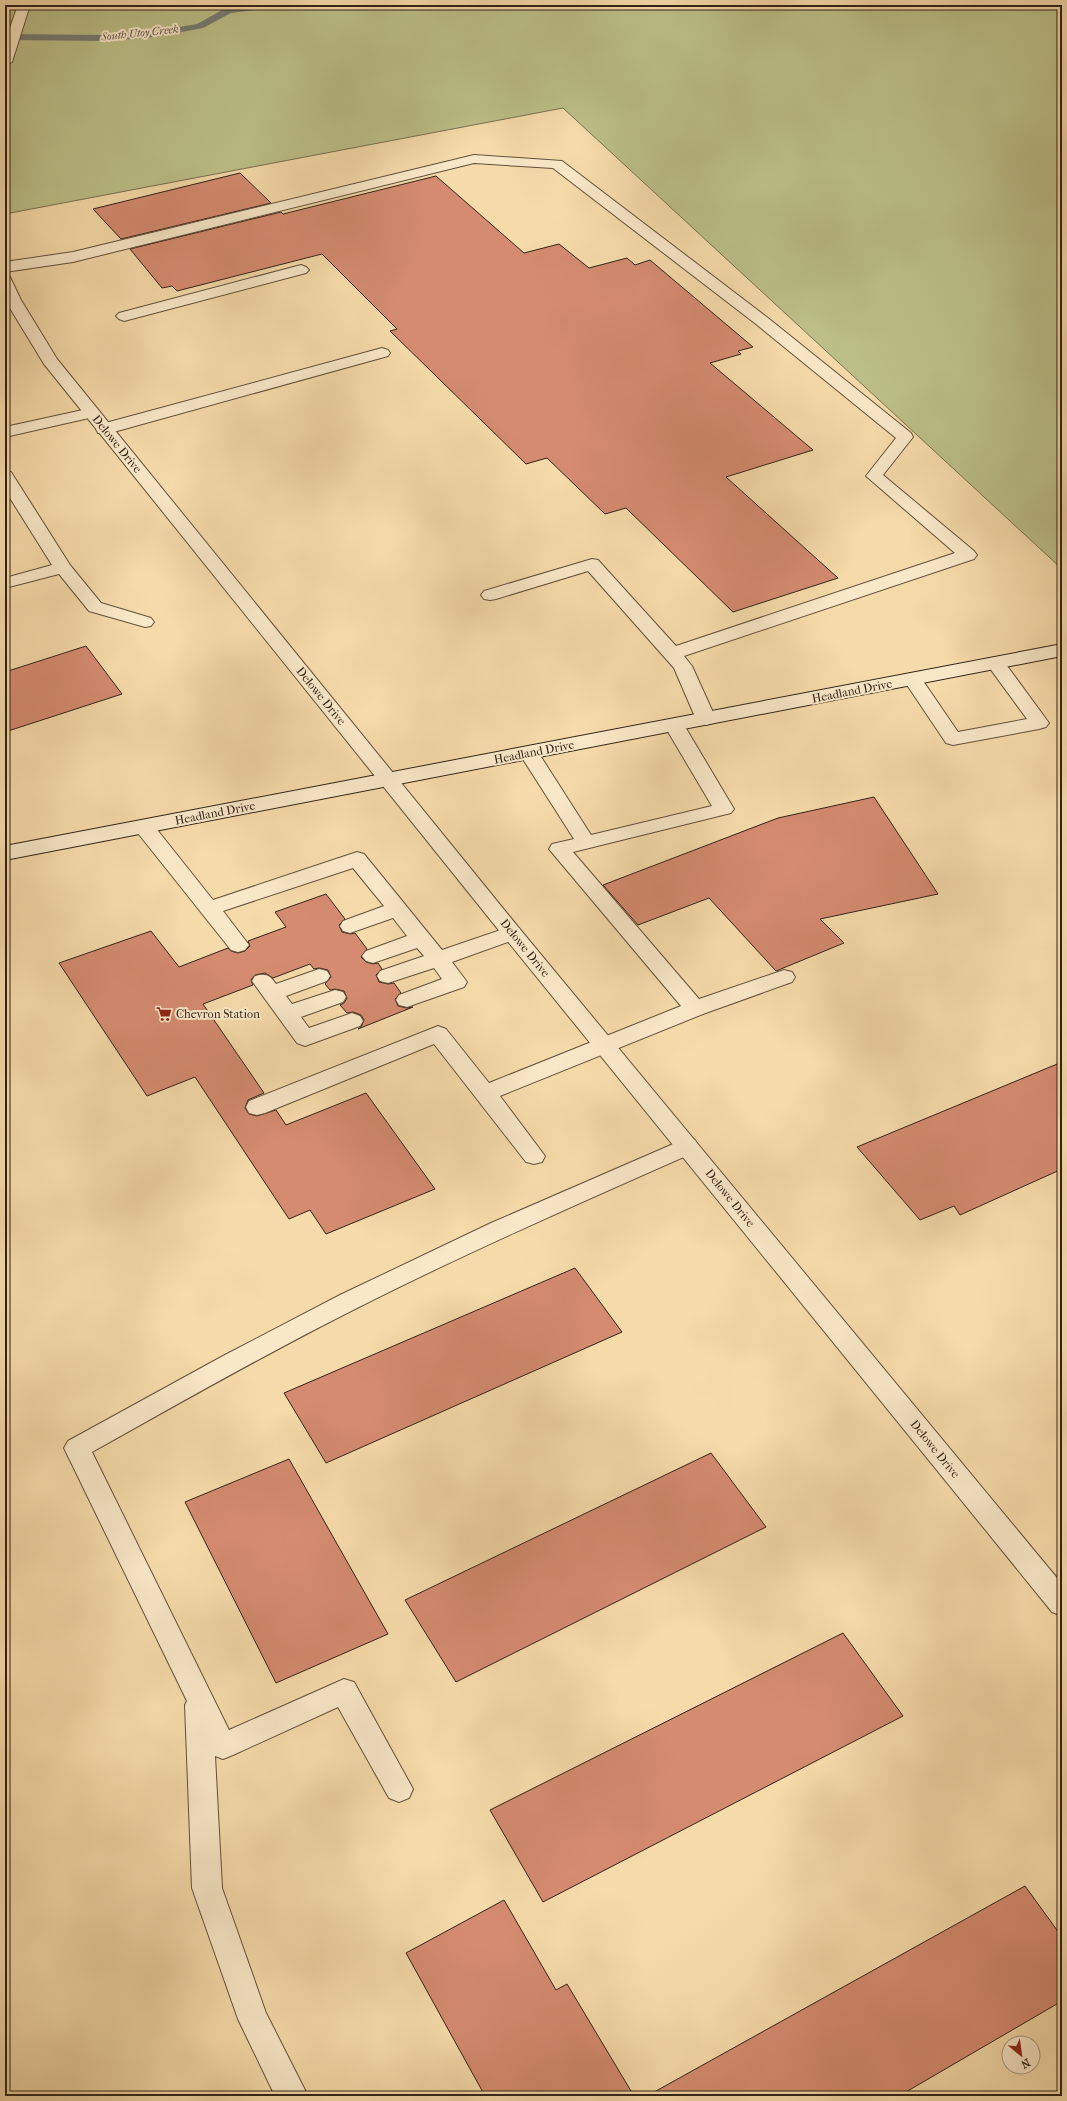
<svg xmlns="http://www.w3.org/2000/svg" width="1067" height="2101" font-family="'IM FELL French Canon',serif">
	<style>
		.green { fill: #bcc088; stroke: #767150 }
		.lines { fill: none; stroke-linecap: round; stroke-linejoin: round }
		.stream { fill: #767c76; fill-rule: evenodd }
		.building { fill: #d58b70; stroke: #302217 }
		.service-casing { stroke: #62503c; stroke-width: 2 }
		.minor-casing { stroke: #62503c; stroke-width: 2 }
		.tertiary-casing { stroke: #62503c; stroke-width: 2 }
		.secondary-casing { stroke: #302217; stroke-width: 2 }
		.service { fill: #f9e8c8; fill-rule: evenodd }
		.minor { fill: #f9e8c8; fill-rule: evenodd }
		.tertiary { fill: #f9e8c8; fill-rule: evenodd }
		.secondary { fill: #f9e8c8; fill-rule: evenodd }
		.labels { text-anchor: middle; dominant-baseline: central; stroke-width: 4; stroke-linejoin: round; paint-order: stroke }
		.far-water-label { font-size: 11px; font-style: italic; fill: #534f47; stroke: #f9e8c8 }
		.street-label { font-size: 12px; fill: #302217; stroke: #f9e8c8 }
		.poi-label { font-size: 12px; fill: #302217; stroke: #f9e8c8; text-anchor: start }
	</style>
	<rect width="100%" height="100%" fill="#f6dbaa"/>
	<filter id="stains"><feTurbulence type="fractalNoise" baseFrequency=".005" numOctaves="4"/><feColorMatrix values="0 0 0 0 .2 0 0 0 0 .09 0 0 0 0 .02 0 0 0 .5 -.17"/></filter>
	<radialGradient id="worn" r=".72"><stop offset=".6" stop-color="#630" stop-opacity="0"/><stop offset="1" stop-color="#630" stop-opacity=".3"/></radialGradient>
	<path class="green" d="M5,5h1057v564l-499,-461 -558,106z"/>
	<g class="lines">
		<path class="stream" d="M247,5h28l-5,3 -39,5 -28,15 -48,9 -47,4 -103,-1v-6l103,1 47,-4 42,-7 29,-16z"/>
	</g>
	<g class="building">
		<path d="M240,173l31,30 -150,36 -28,-30z"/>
		<path d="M436,176l88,77 35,-9 30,24 38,-10 8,7 15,-5 103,87 -15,4 3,3 -31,9 103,87 -87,27 112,101 -105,34 -107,-104 -21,6 -58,-56 -21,6 -136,-133 7,-2 -75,-75 -145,37 -5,-5 -10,2 -32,-39 151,-37 2,2z"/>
		<path d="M86,646l36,48 -117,38v-60z"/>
		<path d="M874,797l64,97 -118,25 24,24 -68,28 -67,-73 -71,27 -35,-40 175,-67z"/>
		<path d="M326,894l19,25 -6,6 3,7 8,2 5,-1 12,16 -6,8 5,5 7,2 5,-1 4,6 -6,6 3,7 9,2 6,-1 7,10 -6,6 3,7 9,2 6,-1 -55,22 3,-2 3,-7 -3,-5 -8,-3 -6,1 -7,-8 4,-2 3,-5 -3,-7 -9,-2 -5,1 -5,-6 6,-7 -3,-7 -9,-2 -5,1 -4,-5 -37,14 -8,-5 -10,2 -4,5 2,5 -50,19 61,89 -16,7 -3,8 4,6 8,2 19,-6 10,15 80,-32 69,96 -109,45 -16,-24 -21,9 -94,-142 -48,19 -88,-133 92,-32 28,36 49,-19 3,3 7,2 7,-2 5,-5 -2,-5 38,-14 -11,-15z"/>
		<path d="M1062,1062v107l-102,46 -6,-9 -34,14 -63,-73z"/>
		<path d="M575,1268l47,64 -296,131 -42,-70z"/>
		<path d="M711,1453l55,74 -310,155 -51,-82z"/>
		<path d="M289,1459l99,175 -112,49 -91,-181z"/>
		<path d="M843,1633l60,83 -360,186 -53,-92z"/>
		<path d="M1025,1886l37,51v64l-163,95h-252z"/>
		<path d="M504,1900l52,90 11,-6 67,112h-149l-79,-143z"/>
	</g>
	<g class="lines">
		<defs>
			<g id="service">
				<path d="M474,155l88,6 206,157 143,115 2,4 -30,38 91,76 3,4 -3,4 -290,97 8,10 24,53 -3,4 -7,2 -7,-2 -3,-4 -22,-51 -86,-97 -92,28 -6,1 -6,-1 -3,-4 3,-4 108,-32 6,1 78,86 279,-93 -89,-77 30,-38 -140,-114 -203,-156 -79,-5 -401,99 -68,10v-10l68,-10z"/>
				<path d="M301,265l5,2 3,3 -3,3 -182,48 -5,-2 -3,-3 3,-3z"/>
				<path d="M382,348l6,2 2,3 -2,3 -278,77h-12l-2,-4 2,-4z"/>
				<path d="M92,408l6,2 2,3 -2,3 -93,21v-10z"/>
				<path d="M5,471l6,1 59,93 31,38 50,15 3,4 -3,4 -6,1 -56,-16 -30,-37 -54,14v-10l47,-13 -47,-75z"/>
				<path d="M995,657l7,2 47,64 -3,4 -7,2 -86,16 -7,-2 -43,-64 2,-4 7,-2 7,2 39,57 69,-13 -41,-56 2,-4z"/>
				<path d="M674,719l7,2 3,4 50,84 -3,4 -158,39 126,147 85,-29 8,2 3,5 -3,5 -89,32 -203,82 45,60 -3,6 -8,2 -8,-2 -92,-118 -169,69 -8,2 -8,-2 -3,-6 3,-6 189,-75 8,3 43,54 192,-77 -132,-157 3,-5 22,-5 -55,-86 3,-4 7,-2 7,2 55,86 121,-29 -48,-81 3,-4z"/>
				<path d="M144,821l7,1 62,78 144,-48 7,2 78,96 70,-24 7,2 3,5 -3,5 -67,24 15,20 -3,5 -57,20 -8,-2 -3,-5 3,-5 43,-16 -8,-11 -46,15 -8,-2 -3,-5 3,-5 44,-15 -7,-8 -44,15 -7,-2 -4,-5 4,-5 41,-15 -14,-18 -43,15 -7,-2 -3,-5 3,-5 41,-15 -31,-38 -130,43 26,34 -4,5 -7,2 -7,-2 -94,-118 -3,-5 3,-5z"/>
				<path d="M319,969l8,2 3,5 -3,5 -41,15 6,8 43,-14 8,2 3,5 -3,5 -42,15 8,11 43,-15 8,3 3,5 -3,5 -55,20 -8,-3 -45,-62 3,-5c11,-3 15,-1 21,8z"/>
			</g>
			<path id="minor" d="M687,1138l8,2 3,6 -3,6c-113,50 -227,100 -338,156 -90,45 -177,95 -265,144l137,278 115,-51 10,3 59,107 -4,9 -10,4 -10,-4 -51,-91 -105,48 -10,4 -8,-3 7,132 44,125 42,83h-33l-37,-77 -46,-131 -7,-183 2,-4 -123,-253 4,-7 155,-85 117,-61 151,-72z"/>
			<g id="tertiary">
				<path d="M18,5h12l-18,57 -7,4v-24z"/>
				<path d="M5,275l5,2 11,23 36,59 462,569 543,656v32l-10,-4 -547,-674 -461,-574 -39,-64z"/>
			</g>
			<path id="secondary" d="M1062,644v12l-1057,204v-14z"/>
		</defs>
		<use href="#service" class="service-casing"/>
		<use href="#minor" class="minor-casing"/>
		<use href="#tertiary" class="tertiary-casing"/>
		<use href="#secondary" class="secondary-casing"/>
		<use href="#service" class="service"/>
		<use href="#minor" class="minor"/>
		<use href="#tertiary" class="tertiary"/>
		<use href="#secondary" class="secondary"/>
	</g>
	<defs>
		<symbol id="supermarket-bare" viewBox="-9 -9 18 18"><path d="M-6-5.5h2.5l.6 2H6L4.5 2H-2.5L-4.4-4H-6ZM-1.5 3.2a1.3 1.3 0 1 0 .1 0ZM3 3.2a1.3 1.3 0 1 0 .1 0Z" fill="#8f2418" stroke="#f9e8c8" stroke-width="2.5" paint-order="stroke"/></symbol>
	</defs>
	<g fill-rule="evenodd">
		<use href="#supermarket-bare" x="153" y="1003" width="22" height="22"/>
	</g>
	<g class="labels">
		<g class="far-water-label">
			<text transform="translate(140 33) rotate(-6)">South Utoy Creek</text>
		</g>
		<g class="street-label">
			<text transform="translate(117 444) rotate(51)">Delowe Drive</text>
			<text transform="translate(852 691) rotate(-11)">Headland Drive</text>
			<text transform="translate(321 696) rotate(51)">Delowe Drive</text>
			<text transform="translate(534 752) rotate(-11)">Headland Drive</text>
			<text transform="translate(215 813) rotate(-11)">Headland Drive</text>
			<text transform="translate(525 948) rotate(51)">Delowe Drive</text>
			<text transform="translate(730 1198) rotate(51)">Delowe Drive</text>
			<text transform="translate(935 1449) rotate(51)">Delowe Drive</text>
		</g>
		<g class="poi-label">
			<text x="176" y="1014">Chevron Station</text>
		</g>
	</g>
	<rect width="1067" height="2101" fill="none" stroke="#f6dbaa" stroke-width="20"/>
	<rect x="6" y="6" width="1055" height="2089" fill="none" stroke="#302217" stroke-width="2"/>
	<rect x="10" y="10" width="1047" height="2081" fill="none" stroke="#302217"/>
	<g transform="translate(1021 2055) rotate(151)"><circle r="19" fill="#f9e8c8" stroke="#a99981"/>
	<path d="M0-3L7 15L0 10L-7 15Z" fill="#8f2418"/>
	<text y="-6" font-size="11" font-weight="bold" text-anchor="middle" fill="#302217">N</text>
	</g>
	<rect width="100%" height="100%" filter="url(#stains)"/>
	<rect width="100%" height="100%" fill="url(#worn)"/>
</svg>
